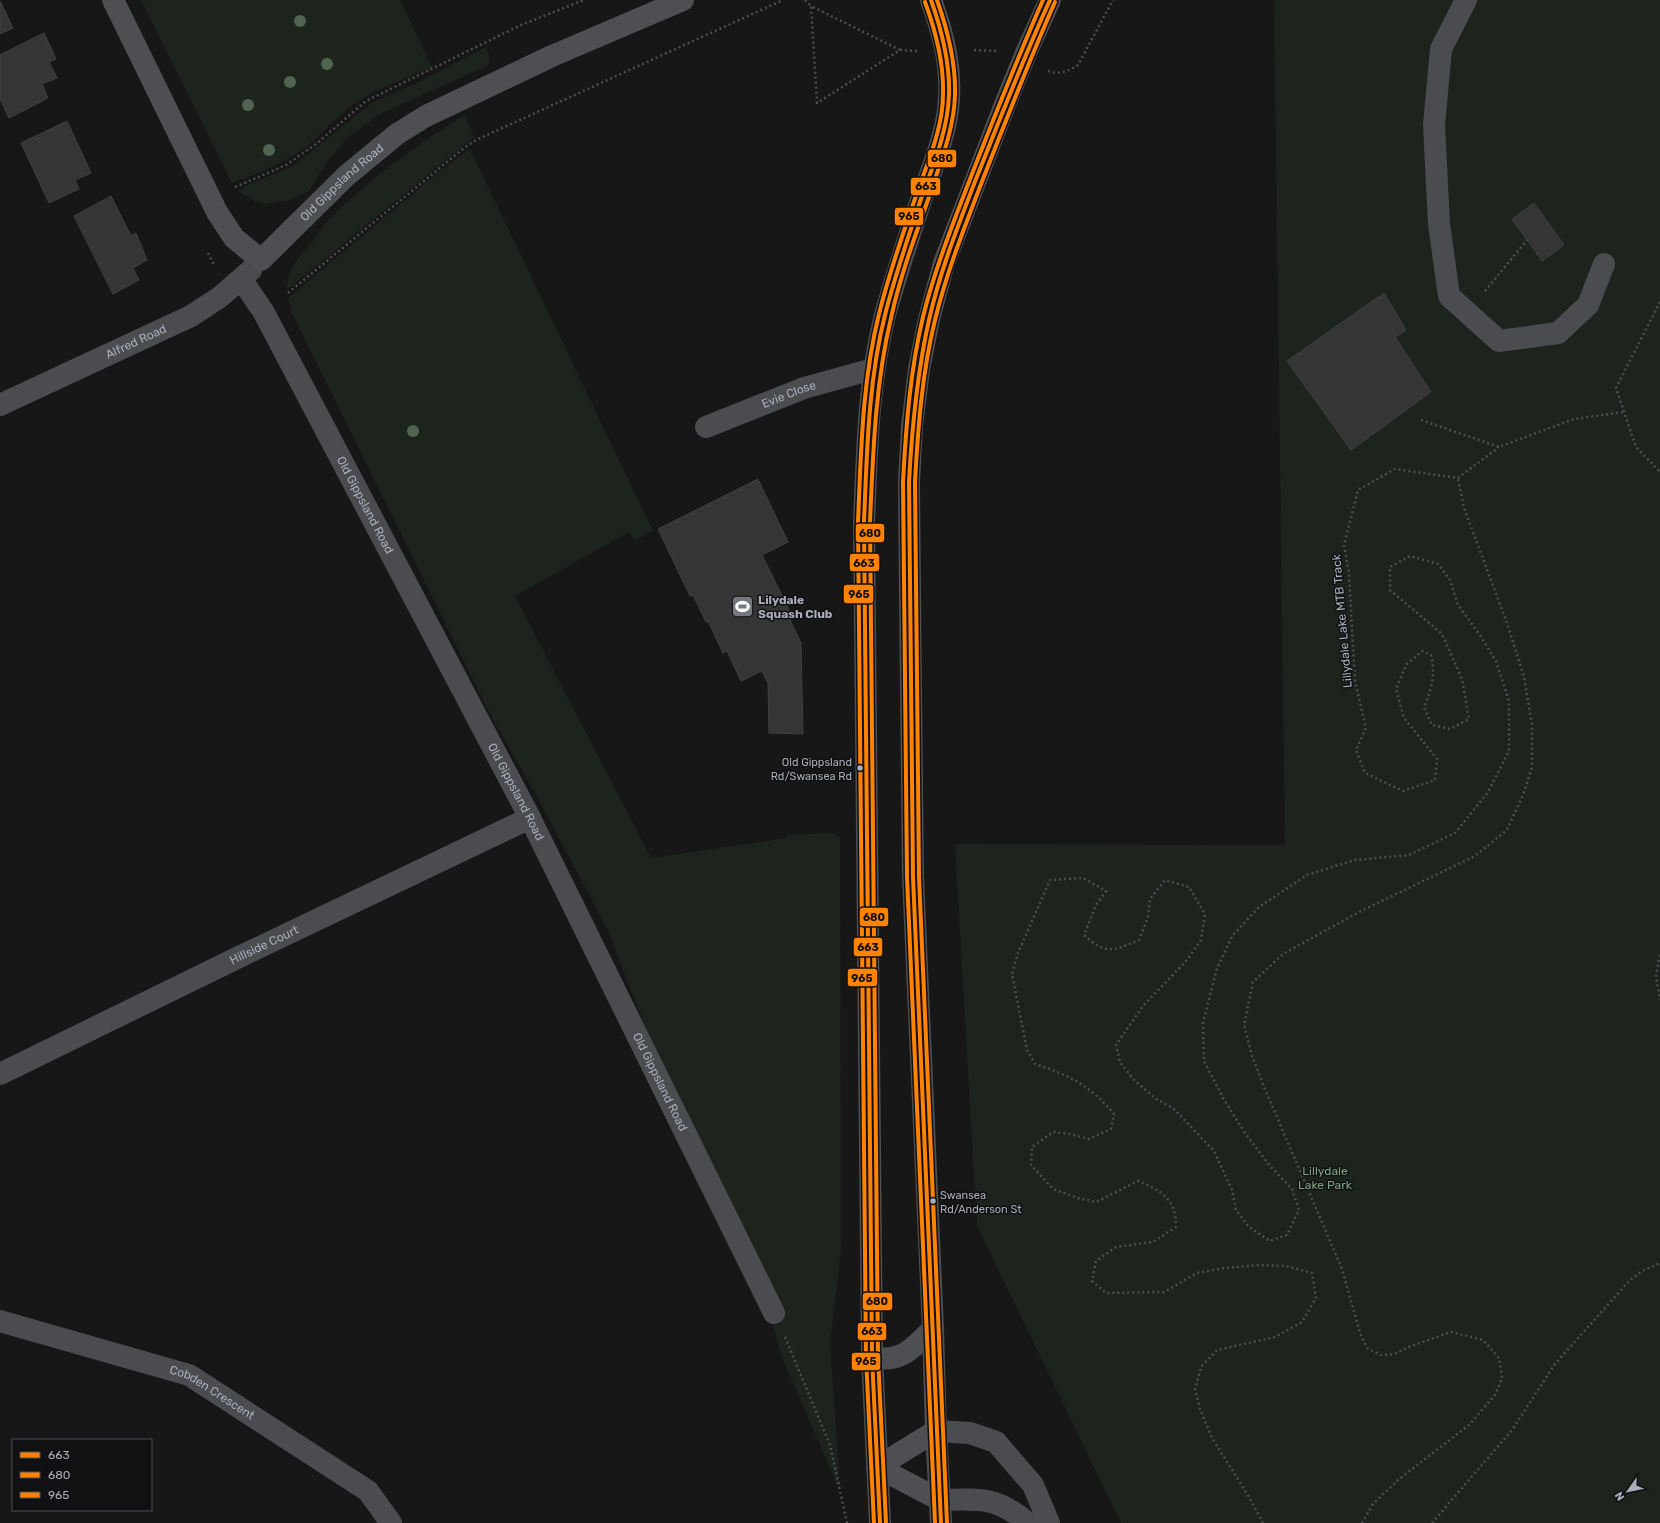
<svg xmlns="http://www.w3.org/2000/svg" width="1660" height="1523" font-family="Rubik,sans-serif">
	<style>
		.green { fill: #1d241e }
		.building { fill: #353536; stroke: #3f4043 }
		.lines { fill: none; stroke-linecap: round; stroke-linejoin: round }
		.path { stroke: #4d4e52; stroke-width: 2.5; stroke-dasharray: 2 3; stroke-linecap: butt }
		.minor { stroke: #4b4c50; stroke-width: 22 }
		.major { stroke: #4d4f52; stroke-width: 22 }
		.bus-1-casing { stroke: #111113; stroke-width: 7 }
		.bus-2-casing { stroke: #111113; stroke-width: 7 }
		.bus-3-casing { stroke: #111113; stroke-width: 7 }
		.bus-1 { stroke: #ff8200; stroke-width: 4 }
		.bus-2 { stroke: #ff8200; stroke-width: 4 }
		.bus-3 { stroke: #ff8200; stroke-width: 4 }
		.tree { fill: #506451 }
		.bus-dot { fill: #a8adb8; stroke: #111113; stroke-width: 1.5 }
		.labels { text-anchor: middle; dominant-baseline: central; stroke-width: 3; stroke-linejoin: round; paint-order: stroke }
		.bus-label { font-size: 11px; fill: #a8adb8; stroke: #111113; text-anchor: end }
		.street-label { font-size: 12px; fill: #a8adb8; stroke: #111113 }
		.poi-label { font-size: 12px; font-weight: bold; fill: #a8adb8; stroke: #111113; text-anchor: start }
		.park-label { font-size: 12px; fill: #7fa381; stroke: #111113 }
		.line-badge { stroke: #111113; stroke-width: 1.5 }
		.pale-badge-label { font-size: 11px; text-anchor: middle; font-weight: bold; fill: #111 }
	</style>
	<rect width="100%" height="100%" fill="#171717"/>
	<g class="green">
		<path d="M141,0h259l32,67c-27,12 -58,22 -82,40 -13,10 -25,24 -38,35 -23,20 -52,31 -80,41z"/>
		<path d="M1274,0h386v1523h-539l-144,-297 -22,-382 330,1z"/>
		<path d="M486,47l3,8v10l-107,48 -35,25 -21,25 -17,28 -16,8 -27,5 -11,-3 -16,-9 6,-6 48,-20 80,-64 44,-19z"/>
		<path d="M465,115l9,22 -187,153c1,-24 12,-32 26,-49 6,-7 9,-14 15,-20 41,-42 87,-76 137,-106z"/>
		<path d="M470,149l183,382 -19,10 -5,-9 -114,64 136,262 136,-20 -1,-3 46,-2 8,4 1,413 -11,93 10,143 -3,-1 -55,-128 -21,-72 -86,-182 -67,-172 -68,-129 -50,-88 -199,-403 -3,-13 152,-127z"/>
	</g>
	<g class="building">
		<path d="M0,1l13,27 -13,6z"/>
		<path d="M44,33l12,26 -7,3 8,16 -15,6 6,14 -39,20 -9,-19v-44z"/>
		<path d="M67,121l24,52 -16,7 4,9 -30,14 -28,-60z"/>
		<path d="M111,196l20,40 5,-3 11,27 -14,8 6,12 -26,14 -39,-78z"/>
		<path d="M1534,203l30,42 -22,16 -30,-42z"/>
		<path d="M1384,293l22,37 -11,7 36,55 -80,58 -64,-89z"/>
		<path d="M758,479l30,63 -26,13 31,63 -3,2 11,23 2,91 -34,-1 -1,-50 -6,-12 -21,10 -14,-30 -4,2 -15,-32 -2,1 -13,-27 -3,1 -32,-67z"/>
	</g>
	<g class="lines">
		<g class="path">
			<path d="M805,0l6,6"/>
			<path d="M900,50l-89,-44 6,97 83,-53 17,1"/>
			<path d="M974,50l23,1"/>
			<path d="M1048,71c11,4 21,0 30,-6l35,-65"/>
			<path d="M235,187l51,-22 30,-21 50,-43 155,-76 63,-25"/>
			<path d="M208,253l6,12"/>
			<path d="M1485,291l42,-51"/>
			<path d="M288,293l176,-145 12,-8 307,-140"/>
			<path d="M1660,302l-44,86 20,59 24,25"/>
			<path d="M1421,420l78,27 75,-28 50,-7"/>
			<path d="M1660,955l-4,21 4,24"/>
			<path d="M785,1337l45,108 17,78"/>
			<path d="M1263,1523l-14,-26 -37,-59 -12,-29 -5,-20 6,-22 16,-17 58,-13 27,-15 14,-24 -4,-25 -26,-7 -27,-1 -34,3 -28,5 -33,19 -58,1 -14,-12 4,-20 20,-14 37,-5 23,-15c0,-29 -15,-36 -38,-46l-42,21 -18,-4 -25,-9 -22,-24 1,-18 21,-15 17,2 19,5 22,-10 3,-15c-23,-28 -45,-39 -79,-50l-8,-14 -15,-76 6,-21 32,-73 33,-2 23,13 -10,14 -12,30c22,20 29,16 55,5l9,-23 2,-18 15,-19 24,7 16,27 -4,26 -14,20 -44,46 -27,39 4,17 14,18 22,19 17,9 41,43 18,39 4,20 13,17 21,14 17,-6 12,-25 -7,-21 -22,-23 -25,-33 -22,-35 -19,-37 -1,-38 14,-55 16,-33 26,-28 48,-32 48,-15 54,-5 46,-22 33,-41 21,-41v-50l-13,-40 -16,-26 -22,-30 -8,-25 -12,-16 -28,-8 -20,11v23l52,44 20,45 7,40 -19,10 -18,-4 -8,-17c7,-18 12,-34 7,-53l-9,-4 -16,14 -10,24 8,29 33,41 -2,21 -32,11 -38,-18 -9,-23 10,-22 -11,-47 -6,-108 -5,-28 14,-55 37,-21 63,9 41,-31"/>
			<path d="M1362,1523l11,-19 25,-24 71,-55 26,-30 7,-17 -3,-20 -16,-18 -32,-8 -42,15 -15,7 -13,1 -14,-7 -7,-15 -18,-64 -78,-182 -12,-31 -8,-31 9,-43 30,-28 76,-42 116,-56 32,-26 16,-35 9,-28v-42l-8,-48 -18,-57 -42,-112 -6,-30"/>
			<path d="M1432,1523l80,-93 43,-66 75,-84 12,-9 18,-8"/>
		</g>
		<g class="minor">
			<path d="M1466,0l-25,49 -7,76 5,99 10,72 50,45 59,-8 30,-28 16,-41"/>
			<path id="s1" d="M241,279l22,32 267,507 244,495"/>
			<path id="s2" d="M0,405l191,-89 29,-19 31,-27"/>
			<path id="s3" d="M706,427l98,-39 69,-19"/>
			<path id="s4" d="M0,1074l237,-116 293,-140"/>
			<path id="s5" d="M0,1321l189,54 179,116 23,32"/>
			<path d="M936,1431l34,2 26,9 37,43 16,38"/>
			<path d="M940,1500c40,-1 56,-4 88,23"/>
		</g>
		<g class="major">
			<path id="s6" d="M113,0l104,212 17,26 27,22 85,-84 51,-42 29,-18 126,-60 131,-56"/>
			<path d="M872,1357c30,7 41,-10 61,-28"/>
			<path d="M877,1467l63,33"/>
			<path d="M877,1467l59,-36"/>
			<path d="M880,1523l-8,-166 -8,-835c3,-70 4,-139 21,-207 11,-40 24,-79 37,-118 10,-29 22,-57 26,-87 5,-39 -4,-74 -17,-110"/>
			<path d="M941,1523l-5,-92 -3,-102 -20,-452 -3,-282 -1,-113 3,-56 7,-57 10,-50 15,-56 62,-161 20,-49 24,-53"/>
		</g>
		<defs>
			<g id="bus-1">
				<path d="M880,1523l-8,-166 -8,-835c3,-69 4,-140 21,-207 10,-40 24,-80 37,-119 12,-33 26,-66 27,-102 1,-32 -7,-63 -18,-94"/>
				<path d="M941,1523l-28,-646 -4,-395c3,-55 8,-109 20,-162 11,-49 29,-94 47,-141 24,-60 47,-120 74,-179"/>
			</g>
			<g id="bus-2">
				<path d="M886,1523l-8,-166 -8,-835c3,-68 5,-137 21,-204 9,-41 24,-82 38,-121 11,-34 25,-67 26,-102 1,-33 -7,-64 -18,-95"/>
				<path d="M947,1523l-28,-646 -4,-395c3,-54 7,-109 20,-162 12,-49 30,-94 48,-141 23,-59 46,-118 72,-177"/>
			</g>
			<g id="bus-3">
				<path d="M874,1523l-8,-166 -8,-835c3,-70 4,-140 21,-208 10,-41 24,-81 38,-121 11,-32 26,-65 26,-99 1,-32 -7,-62 -18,-92"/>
				<path d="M935,1523l-28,-646 -4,-395c3,-55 7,-111 20,-165 12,-49 31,-96 49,-143 23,-59 46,-117 71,-174"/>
			</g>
		</defs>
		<use href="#bus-1" class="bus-1-casing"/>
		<use href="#bus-2" class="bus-2-casing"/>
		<use href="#bus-3" class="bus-3-casing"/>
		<use href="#bus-1" class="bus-1"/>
		<use href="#bus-2" class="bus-2"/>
		<use href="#bus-3" class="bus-3"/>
	</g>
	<g class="tree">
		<circle cx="300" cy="21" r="6"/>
		<circle cx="327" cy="64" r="6"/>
		<circle cx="290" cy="82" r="6"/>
		<circle cx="248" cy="105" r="6"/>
		<circle cx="269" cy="150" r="6"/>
		<circle cx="413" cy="431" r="6"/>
	</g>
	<defs>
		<symbol id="stadium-square" viewBox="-11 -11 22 22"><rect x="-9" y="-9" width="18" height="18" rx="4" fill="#757880" stroke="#111113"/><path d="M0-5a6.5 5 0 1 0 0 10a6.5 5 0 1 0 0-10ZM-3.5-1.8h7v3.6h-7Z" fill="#fff"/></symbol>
	</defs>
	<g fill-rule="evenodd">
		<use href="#stadium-square" x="730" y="594" width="25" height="25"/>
	</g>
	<g class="bus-dot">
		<circle cx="860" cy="768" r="3.5"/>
		<circle cx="933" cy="1201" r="3.5"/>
	</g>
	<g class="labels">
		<g class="bus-label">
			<text x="852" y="762">Old Gippsland<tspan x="852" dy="14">Rd/Swansea Rd</tspan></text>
			<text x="940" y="1195" text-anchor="start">Swansea<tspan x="940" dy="14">Rd/Anderson St</tspan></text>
		</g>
		<g class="street-label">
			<text stroke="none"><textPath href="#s6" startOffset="414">Old Gippsland Road</textPath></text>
			<text stroke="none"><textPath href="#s2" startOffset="150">Alfred Road</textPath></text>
			<text stroke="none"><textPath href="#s3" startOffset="89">Evie Close</textPath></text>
			<text stroke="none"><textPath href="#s1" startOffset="258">Old Gippsland Road</textPath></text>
			<text transform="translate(1342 621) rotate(-95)">Lillydale Lake MTB Track</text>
			<text stroke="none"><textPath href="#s1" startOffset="582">Old Gippsland Road</textPath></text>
			<text stroke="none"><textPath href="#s4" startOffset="294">Hillside Court</textPath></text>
			<text stroke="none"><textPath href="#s1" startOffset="906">Old Gippsland Road</textPath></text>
			<text stroke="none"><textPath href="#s5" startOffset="225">Cobden Crescent</textPath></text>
		</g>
		<g class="poi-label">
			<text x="758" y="600">Lilydale<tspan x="758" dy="14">Squash Club</tspan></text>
		</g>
		<g class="park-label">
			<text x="1325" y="1171">Lillydale<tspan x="1325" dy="14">Lake Park</tspan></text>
		</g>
	</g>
	<g class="line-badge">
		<rect x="927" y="149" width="30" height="19" rx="4" fill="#ff8200"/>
		<rect x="910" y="177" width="31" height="19" rx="4" fill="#ff8200"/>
		<rect x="894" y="207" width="30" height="19" rx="4" fill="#ff8200"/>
		<rect x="855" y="523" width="30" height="20" rx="4" fill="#ff8200"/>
		<rect x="849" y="553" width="31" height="19" rx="4" fill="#ff8200"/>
		<rect x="843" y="584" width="31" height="20" rx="4" fill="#ff8200"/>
		<rect x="859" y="907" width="30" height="20" rx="4" fill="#ff8200"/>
		<rect x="853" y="937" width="30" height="20" rx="4" fill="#ff8200"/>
		<rect x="847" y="968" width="31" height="19" rx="4" fill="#ff8200"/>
		<rect x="862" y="1292" width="31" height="19" rx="4" fill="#ff8200"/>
		<rect x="857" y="1322" width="30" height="19" rx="4" fill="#ff8200"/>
		<rect x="851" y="1352" width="30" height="19" rx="4" fill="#ff8200"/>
	</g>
	<g class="pale-badge-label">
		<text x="942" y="162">680</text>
		<text x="926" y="190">663</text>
		<text x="909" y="220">965</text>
		<text x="870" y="537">680</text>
		<text x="864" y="567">663</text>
		<text x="859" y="598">965</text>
		<text x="874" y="921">680</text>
		<text x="868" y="951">663</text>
		<text x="862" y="982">965</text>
		<text x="877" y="1305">680</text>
		<text x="872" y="1335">663</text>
		<text x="866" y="1365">965</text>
	</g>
	<rect x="12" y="1439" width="140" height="72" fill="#111113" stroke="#4d4f55"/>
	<rect x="20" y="1452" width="20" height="6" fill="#ff8200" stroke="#4d4f55"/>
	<text x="48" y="1459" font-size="12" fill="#a8adb8">663</text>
	<rect x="20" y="1472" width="20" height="6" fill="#ff8200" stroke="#4d4f55"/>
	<text x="48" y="1479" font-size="12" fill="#a8adb8">680</text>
	<rect x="20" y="1492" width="20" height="6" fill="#ff8200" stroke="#4d4f55"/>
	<text x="48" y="1499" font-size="12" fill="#a8adb8">965</text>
	<g transform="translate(1628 1491) rotate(237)" stroke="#111113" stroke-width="3" paint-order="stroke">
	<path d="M0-3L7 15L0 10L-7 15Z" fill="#a8adb8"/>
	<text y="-6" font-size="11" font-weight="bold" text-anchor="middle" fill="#a8adb8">N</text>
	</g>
</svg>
